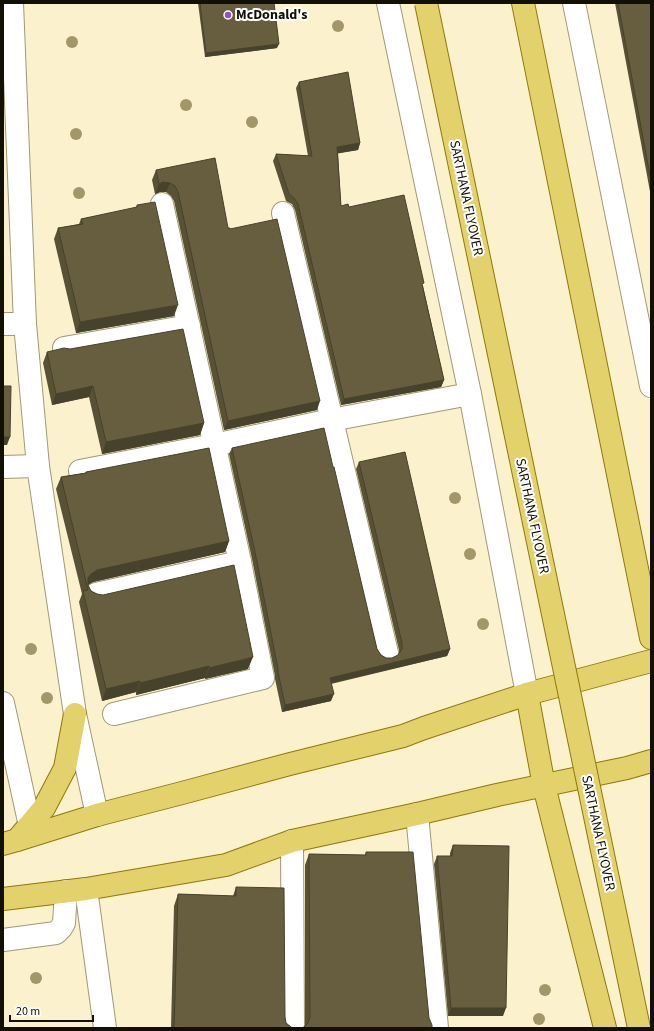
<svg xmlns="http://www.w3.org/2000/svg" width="654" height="1031" font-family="'Source Sans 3',sans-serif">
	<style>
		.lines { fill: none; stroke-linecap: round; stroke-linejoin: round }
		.minor-casing { stroke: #a09876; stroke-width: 24 }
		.major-casing { stroke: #8e7907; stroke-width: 24 }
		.minor { stroke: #fff; stroke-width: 22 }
		.major { stroke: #e3d16b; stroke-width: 22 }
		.major-bridge-casing { stroke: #8e7907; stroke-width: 24; stroke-linecap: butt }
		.major-bridge { stroke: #e3d16b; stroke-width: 22 }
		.tree { fill: #a2976a }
		.wall { fill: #585135 }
		.shaded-wall { fill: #47422b }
		.building { fill: #665e3e; stroke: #47422b }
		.poi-dot { fill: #9051c6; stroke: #fff; stroke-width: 1.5 }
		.labels { text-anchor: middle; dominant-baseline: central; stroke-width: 4; stroke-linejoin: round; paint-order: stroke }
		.poi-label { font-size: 14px; font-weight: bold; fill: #120f04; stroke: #fff; text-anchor: start }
		.street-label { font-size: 14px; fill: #120f04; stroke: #fff }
	</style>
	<rect width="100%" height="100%" fill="#fbf2cd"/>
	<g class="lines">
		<defs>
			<g id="minor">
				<path d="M12,3l13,321 13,142 37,248 22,101"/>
				<path d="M388,3l82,391 57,300"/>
				<path d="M574,3l77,383"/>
				<path d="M283,213l104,440"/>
				<path d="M3,324h22"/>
				<path d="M64,348l125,-22"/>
				<path d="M3,467l35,-1"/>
				<path d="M80,471l134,-26 117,-25 139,-26"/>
				<path d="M96,594l144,-32"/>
				<path d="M3,703l27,123"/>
				<path d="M114,714l149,-36 -23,-116 -78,-358"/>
				<path d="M417,814l20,214"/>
				<path d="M292,841l1,187"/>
				<path d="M86,889l19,139"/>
				<path d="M3,940l53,-7 5,-5 3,-5 2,-32"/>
			</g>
			<g id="major">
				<path d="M523,3l128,635"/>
				<path d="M527,694l17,92 61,242"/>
				<path d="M17,840l27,-32 21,-40 10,-54"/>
				<path d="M3,844l14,-4 80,-25 85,-22 108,-29 113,-28 21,-8 103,-34 124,-33"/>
				<path d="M3,899l83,-10 140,-24 66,-24 125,-27 80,-19 130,-27 24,-7"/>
			</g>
		</defs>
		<use href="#minor" class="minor-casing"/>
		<use href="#major" class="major-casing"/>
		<use href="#minor" class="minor"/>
		<use href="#major" class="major"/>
		<defs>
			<path id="major-bridge" d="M426,3l213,1025"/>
		</defs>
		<use href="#major-bridge" class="major-bridge-casing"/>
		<use href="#major-bridge" class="major-bridge"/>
	</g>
	<g class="tree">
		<circle cx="338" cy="26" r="6"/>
		<circle cx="72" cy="42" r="6"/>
		<circle cx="186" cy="105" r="6"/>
		<circle cx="252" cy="122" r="6"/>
		<circle cx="76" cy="134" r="6"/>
		<circle cx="79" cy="193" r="6"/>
		<circle cx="455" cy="498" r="6"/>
		<circle cx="470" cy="554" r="6"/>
		<circle cx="483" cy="624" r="6"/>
		<circle cx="31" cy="649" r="6"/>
		<circle cx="47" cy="698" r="6"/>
		<circle cx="36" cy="978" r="6"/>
		<circle cx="545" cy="990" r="6"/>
		<circle cx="539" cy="1019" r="6"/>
	</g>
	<g class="wall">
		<path d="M198,3h76l3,45 -72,9z"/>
		<path d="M615,3h36v194z"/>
		<path d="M299,82l61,61 -2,7 -20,3 3,53 8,1 74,79 21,94 -3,7 -100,18 -46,-195 -3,-6 -6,-3 -13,-40 3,-7 32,2 -12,-68z"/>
		<path d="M156,170l74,59 87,181 -93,20 -50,-229 -3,-5 -5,-4h-6l-5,2 -3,-14z"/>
		<path d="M137,205l37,111 -98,17 -22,-94 4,-11 21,-4 2,-5 55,-11z"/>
		<path d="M47,352l157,71 -4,12 -98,19 -13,-57 -37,8 -9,-42z"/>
		<path d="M232,448l101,19 44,182 4,6 5,3h6l6,-3 1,-1v-4l-43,-181 3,-7 91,187 -3,7 -116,28v17l-49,11 -7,-33v-3l-23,-117 -23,-105z"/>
		<path d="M86,472l143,69 -4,11 -132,30 -5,3 3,6 6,3 151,75 -43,10v-1l-69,17v-3l-34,9 -23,-99 3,-8 -26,-105 5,-12 24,-4z"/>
		<path d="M453,845l50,171h-55l-14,-152 3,-8h13v-3z"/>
		<path d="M366,852l63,166 -125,9 1,-2v-160l4,-11 56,1z"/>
		<path d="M236,887l49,130 1,6 5,4 2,1h-122l3,-122 4,-12 55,2z"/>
	</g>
	<g class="shaded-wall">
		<path d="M279,44l-2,4 -72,9 1,-4z"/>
		<path d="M360,143l-2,7 -23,4 2,-7z"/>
		<path d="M163,182l7,1 -4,9h-6l-5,2 4,-10z"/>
		<path d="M178,305l-4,11 -98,17 4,-11z"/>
		<path d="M444,380l-3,7 -100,18 3,-6z"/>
		<path d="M93,386l-4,11 -37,8 4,-11z"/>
		<path d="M320,401l-3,9 -93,20 4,-9z"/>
		<path d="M204,423l-4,12 -98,19 4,-12z"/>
		<path d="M3,437h7l-3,8h-4z"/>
		<path d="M229,541l-4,11 -132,30 -6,3 1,-7 3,-4 6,-4z"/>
		<path d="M450,649l-3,7 -120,28 3,-6z"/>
		<path d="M253,657l-5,12 -43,10 4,-11z"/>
		<path d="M209,666l-4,12 -69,17 4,-12z"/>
		<path d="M140,681l-4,11 -34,9 4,-12z"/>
		<path d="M334,694l-3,7 -49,11 3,-7z"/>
		<path d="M451,1008h55l-3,8h-55z"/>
	</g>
	<g class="building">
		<path d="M200,3h74l5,41 -73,9z"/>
		<path d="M618,3h33v178z"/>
		<path d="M348,72l12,71 -23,4 4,59 7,-2 1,3 55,-12 20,88 -2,1 22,96 -100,19 -46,-195 -4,-6 -5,-4 -13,-40 36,2 -13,-74z"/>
		<path d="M215,158l13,70h2v1l47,-10 43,182 -92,20 -50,-229 -3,-6 -5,-3 -7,-1 -4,2 -3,-14z"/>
		<path d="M155,202l23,103 -98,17 -22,-94 25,-4 -2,-5 56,-12v-2z"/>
		<path d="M183,329l21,94 -98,19 -13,-56 -37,8 -9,-42 17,-4 6,1z"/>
		<path d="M3,386h8l-1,51h-7z"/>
		<path d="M324,428l9,39h1l43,182 4,6 5,3h6l6,-3 4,-6v-6l-43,-181 46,-10 45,197 -120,29 4,16 -49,11 -7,-33v-3l-23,-117 -23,-104z"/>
		<path d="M209,448l20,93 -132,29 -6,4 -3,4v7l3,6 6,3 6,1 131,-30 19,92 -44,11v-2l-69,17v-2l-34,8 -23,-98 5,-1 -27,-113 25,-4v-1z"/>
		<path d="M453,845l56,1 -3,162h-55l-14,-152h15z"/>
		<path d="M366,852h47l16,166 3,7v3h-131l3,-1 4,-4 2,-6 -1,-163 57,1z"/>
		<path d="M236,887l48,1 1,129 1,6 5,4 2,1h-119l4,-134 58,2z"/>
	</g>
	<circle class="poi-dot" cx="228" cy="15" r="4"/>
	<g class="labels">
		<g class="poi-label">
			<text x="236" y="15">McDonald's</text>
		</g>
		<g class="street-label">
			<text transform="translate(466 198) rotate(78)">SARTHANA FLYOVER</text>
			<text transform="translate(532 516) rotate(78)">SARTHANA FLYOVER</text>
			<text transform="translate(598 833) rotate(78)">SARTHANA FLYOVER</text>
		</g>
	</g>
	<rect width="654" height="1031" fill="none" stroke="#120f04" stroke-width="8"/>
	<path d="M10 1015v6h83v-6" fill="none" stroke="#120f04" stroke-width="2"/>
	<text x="16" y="1015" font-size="12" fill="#120f04" stroke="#ffffff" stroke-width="3" paint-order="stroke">20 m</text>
</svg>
